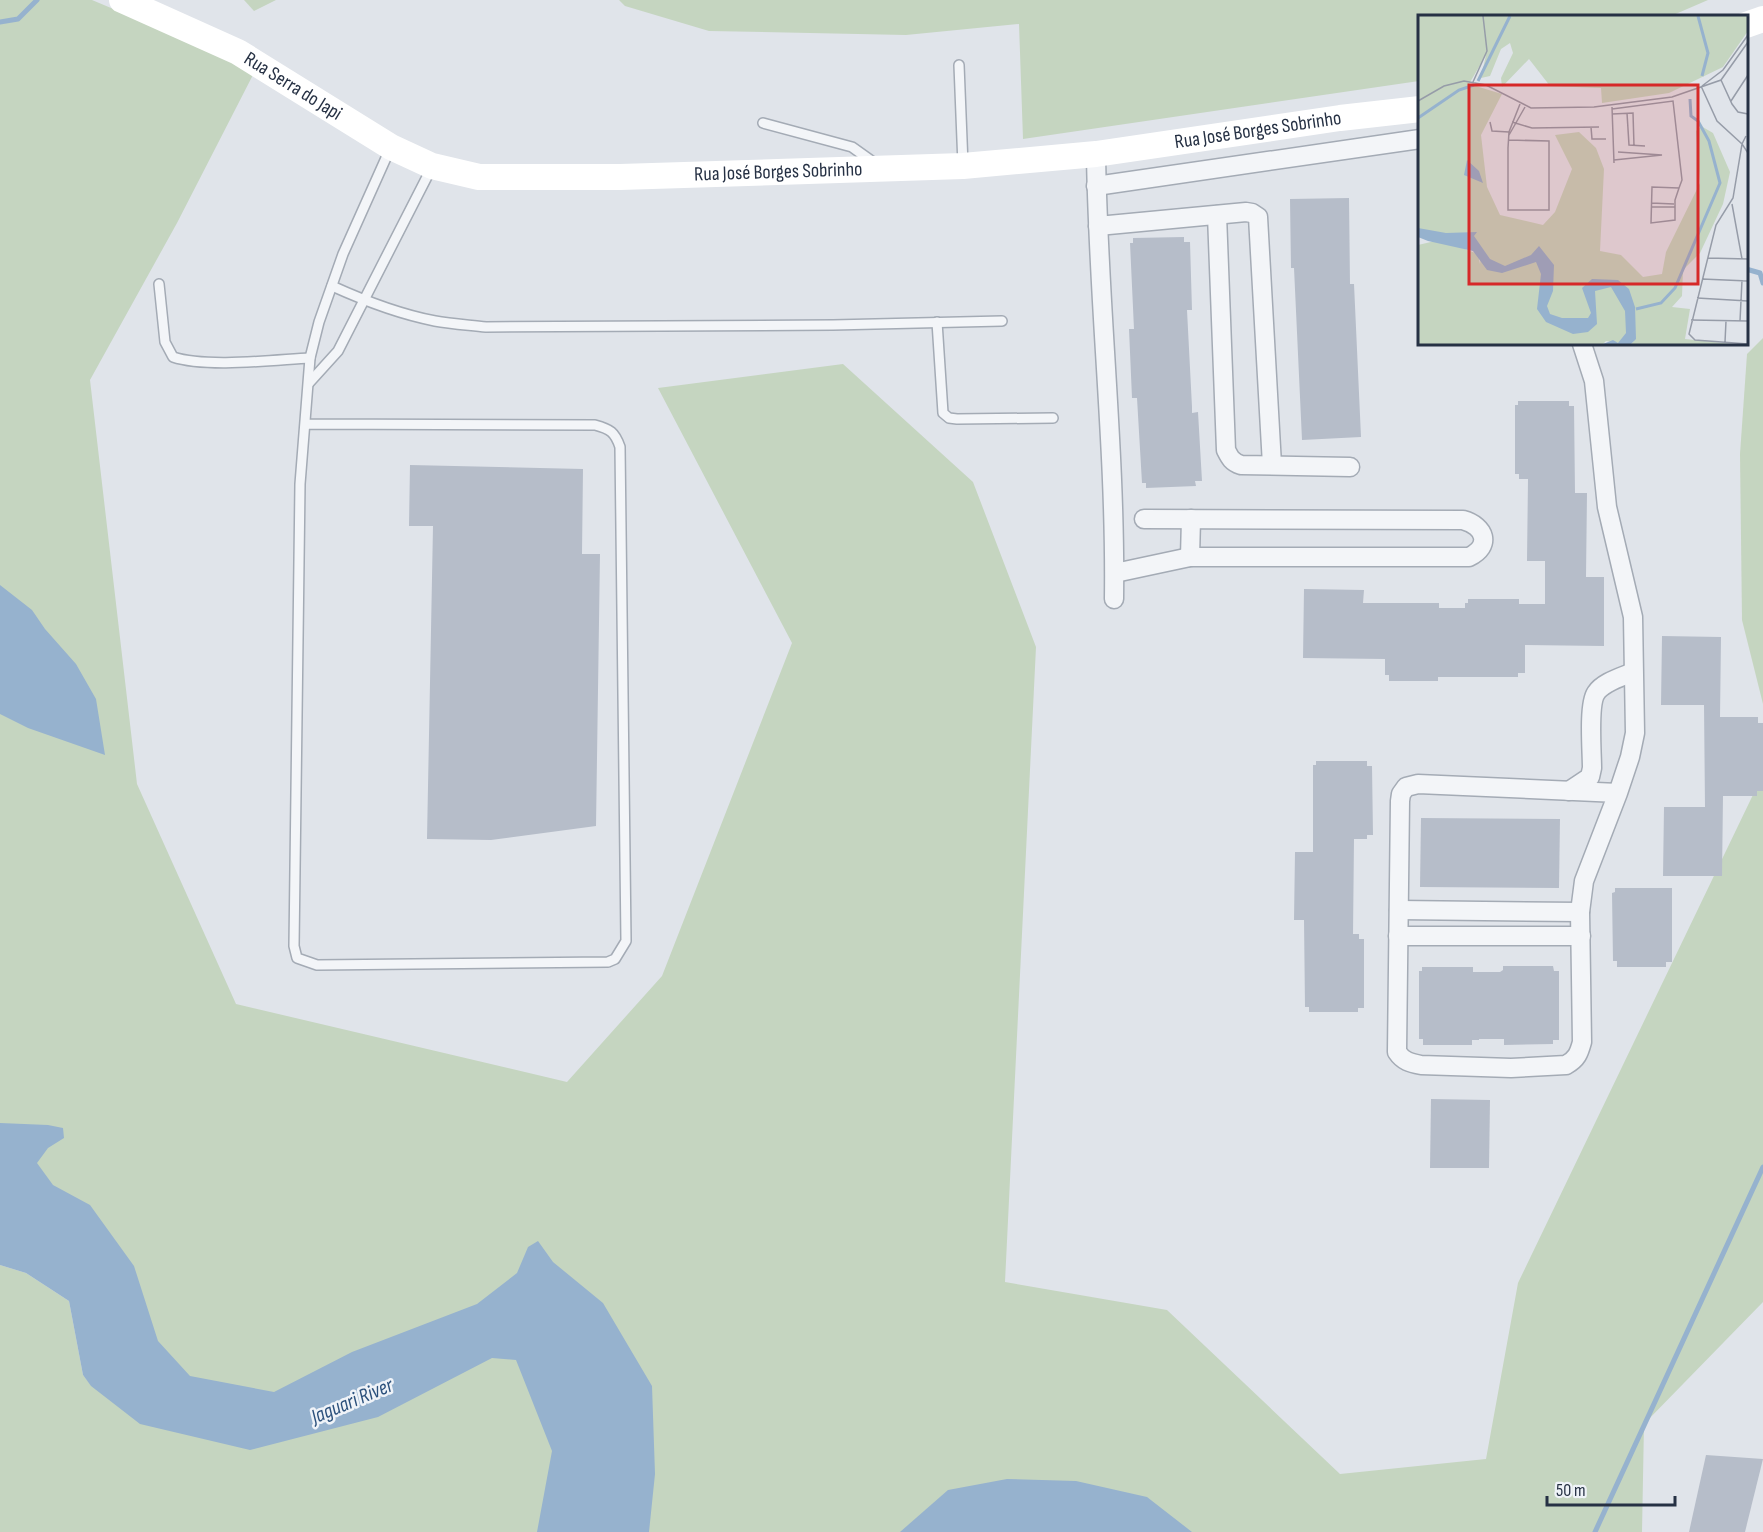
<svg xmlns="http://www.w3.org/2000/svg" width="1763" height="1532" font-family="'Sofia Sans Condensed',sans-serif">
	<style>
		.green { fill: #c5d5c0 }
		.water { fill: #96b2ce }
		.lines { fill: none; stroke-linecap: round; stroke-linejoin: round }
		.stream { stroke: #96b2ce; stroke-width: 5 }
		.building { fill: #b6bdc9 }
		.lane-casing { stroke: #a4abb5; stroke-width: 12 }
		.street-casing { stroke: #a4abb5; stroke-width: 21 }
		.lane { stroke: #f3f5f8; stroke-width: 9 }
		.street { stroke: #f3f5f8; stroke-width: 18 }
		.secondary { stroke: #fff; stroke-width: 26 }
		.labels { text-anchor: middle; dominant-baseline: central; stroke-width: 5; stroke-linejoin: round; paint-order: stroke }
		.street-label { font-size: 20px; fill: #263144; stroke: #eff3f8 }
		.water-label { font-size: 21px; font-style: italic; fill: #2c517c; stroke: #eff3f8 }
		.inset-river { fill: none; stroke: #96b2ce; stroke-width: 3 }
		.inset-road { fill: none; stroke: #969ca8; stroke-width: 1.5 }
		.view { fill: #d62828; fill-opacity: 0.15; stroke: #d62828; stroke-width: 3 }
		.inset-edge { fill: none; stroke: #263144; stroke-width: 3 }
	</style>
	<rect width="100%" height="100%" fill="#e0e4ea"/>
	<g class="green">
		<path d="M0,0h92l164,69 -79,154 -87,157 47,404 99,220 331,78 95,-106 130,-333 -134,-255 185,-24 130,118 63,165 -31,635 162,28 173,164 146,-15 32,-176 245,-509v528l-119,122 -2,108h-1642v-267l26,8 43,28 14,74 8,10 -2,-85 -89,-82z"/>
		<path d="M244,0h32l-22,11z"/>
		<path d="M619,0h1089l-37,16h-251l-1,65 -396,58 -4,-115 -113,11 -197,-4 -84,-25z"/>
		<path d="M1763,338v366l-21,-84 -2,-166 7,-100z"/>
	</g>
	<g class="water">
		<path d="M0,585l32,25 13,19 31,35 20,35 9,56 -77,-27 -28,-14z"/>
		<path d="M0,1123l48,2 15,3 1,10 -16,10 -11,15 16,22 37,20 44,61 24,75 32,35 84,16 78,-40 125,-48 40,-31 11,-26 10,-6 15,21 50,41 49,83 3,88 -6,58h-112l15,-81 -36,-91 -24,-2 -114,59 -128,33 -110,-26 -49,-38 -8,-11 -14,-74 -43,-28 -26,-8z"/>
		<path d="M1007,1479l69,2 71,16 45,35h-292l48,-42z"/>
	</g>
	<g class="lines">
		<g class="stream">
			<path d="M0,22l18,-3 19,-19"/>
			<path d="M1746,269l14,4 3,10"/>
			<path d="M1595,1532l168,-365"/>
		</g>
	</g>
	<g class="building">
		<path d="M1349,198l1,86h4l7,153 -59,3 -8,-172h-3l-1,-69z"/>
		<path d="M1184,237v5h6l2,68h-5l5,97v6l6,-1 4,69h-7l1,5 -50,2v-5h-4l-5,-85h-5l-3,-69h5l-4,-86h3v-5z"/>
		<path d="M1518,401h51v5h5l1,87h12l-1,84h18v69l-79,-1v28h-7v4h-80v4h-49v-6h-4v-16l-82,-1 1,-69 60,1 -1,13h76v5h26v-5h3v-4h51v5h26v-43h-18l1,-82h-9v-5h-4v-69h3z"/>
		<path d="M410,465l173,4 -1,85h18l-4,272 -105,14 -64,-1 6,-313h-24z"/>
		<path d="M1662,636l59,1 -1,80h38v6h5v68h-6v5h-34l-1,80h-59l1,-69h41l-1,-102h-43z"/>
		<path d="M1316,761h51v5h5l1,69h-6v4h-13l-1,95h6v5h5v69h-6v4h-49v-5h-4l-1,-87h-10l1,-68h18v-87h3z"/>
		<path d="M1421,818l139,1 -1,69 -139,-1z"/>
		<path d="M1615,888h57v74h-6v5h-49v-6h-4l-1,-68 3,-1z"/>
		<path d="M1503,966h50l1,5h5v69h-6v4l-49,1v-6h-25v1h-7v5h-49v-6h-4v-68h3v-4h51v5h27l3,-2z"/>
		<path d="M1431,1099l59,1 -1,68h-59z"/>
		<path d="M1706,1455l57,4 -18,73h-56z"/>
	</g>
	<g class="lines">
		<defs>
			<g id="lane">
				<path d="M959,65l4,100"/>
				<path d="M763,123l89,24 21,15"/>
				<path d="M159,284l6,58 8,15c33,11 100,3 137,1"/>
				<path d="M332,286c33,15 67,28 103,35 16,3 34,4 51,6l347,-2 169,-4"/>
				<path d="M937,322l6,91 6,5 8,1 96,-1"/>
				<path d="M309,383l29,-32 93,-182"/>
				<path d="M305,424l290,1c15,4 20,7 25,22l6,494 -11,18 -7,3 -291,3 -20,-7 -3,-12 6,-462 10,-126 9,-36 24,-68 47,-105"/>
			</g>
			<g id="street">
				<path d="M1096,154c2,149 20,296 18,445"/>
				<path d="M1096,186l324,-47"/>
				<path d="M1217,215l9,235c4,8 6,12 15,15l109,2"/>
				<path d="M1098,226l148,-14 6,1 6,4 14,248"/>
				<path d="M1582,344l12,37 13,126 26,110 2,116 -5,24 -12,36 -34,88 -4,31 2,130c-3,11 -5,17 -16,23l-55,3 -90,-3c-11,-2 -18,-4 -24,-13l3,-251 1,-7 5,-7 12,-3 200,9"/>
				<path d="M1190,557l1,-38"/>
				<path d="M1115,573l75,-16h279c23,-11 16,-31 -6,-37l-319,-1"/>
				<path d="M1569,791l21,-14 2,-9c0,-16 -4,-63 4,-75 7,-11 26,-16 37,-21"/>
				<path d="M1399,910l181,2"/>
				<path d="M1398,936h183"/>
			</g>
		</defs>
		<use href="#lane" class="lane-casing"/>
		<use href="#street" class="street-casing"/>
		<use href="#lane" class="lane"/>
		<use href="#street" class="street"/>
		<g class="secondary">
			<path id="s1" d="M122,0l116,52 153,95 41,19 47,11h141l343,-11 133,-12 244,-36 80,-9"/>
			<path d="M1746,25l17,-6"/>
		</g>
	</g>
	<g class="labels">
		<g class="street-label">
			<text stroke="none"><textPath href="#s1" startOffset="192">Rua Serra do Japi</textPath></text>
			<text stroke="none"><textPath href="#s1" startOffset="1182">Rua José Borges Sobrinho</textPath></text>
			<text stroke="none"><textPath href="#s1" startOffset="700">Rua José Borges Sobrinho</textPath></text>
		</g>
		<g class="water-label">
			<text transform="translate(352 1401) rotate(-23)">Jaguari River</text>
		</g>
	</g>
	<g transform="translate(1418 15)">
		<rect width="330" height="330" fill="#e0e4ea"/>
		<path d="M0,1h330v15l-25,36 -54,26 -67,10 -1,-15 -51,-2 -21,-27 -27,28 -1,-9 12,-25 -3,-10 -9,6 -11,27 -9,2 5,-23 -17,29 33,10 -21,41 6,52 13,28 43,10 12,-13 17,-43 -17,-34 24,-3 17,16 8,21 -4,82 21,4 22,22 19,-3 4,-22 34,-69 -4,-52 5,-5 12,7 17,39 -7,32 -23,49 -17,17 -1,26 -10,11 18,2 -5,30 47,5h-101l3,-3 -9,3 -19,-3 -3,3h-185v-99l17,-4 17,3 26,10 2,10 1,-10 -13,-12 -50,-7z" fill="#c5d5c0"/>
		<path d="M49,145l12,11 4,12 -19,-8zM0,213l28,5 31,-1 -3,4 16,23 15,7 26,-11 8,-9 15,19 -1,26 -6,15 3,8 12,4h26l3,-5 -9,-25 10,-9 26,1 11,9 6,18 1,32 -5,5h-28l10,-4 5,3 8,-10 -1,-22 -14,-24 -16,4 2,33 -9,8 -15,2 -27,-12 -9,-13 4,-35 -5,-12 -34,11 -15,-3 -14,-19 -45,-10 -10,-4z" fill="#96b2ce"/>
		<path class="inset-river" d="M280,1l10,37 -6,23M60,66l32,-65M0,103l41,-28 15,-5M218,294l25,-6 14,-15 45,-105 -11,-42 -11,-20 -7,-5 -1,-17"/>
		<path class="inset-road" d="M303,65l11,24 6,8 10,2M55,67l14,-31 -4,-35M283,71l16,35 25,23 -9,54 -17,27 -27,109 6,6 53,4M284,71l21,-16 25,-35M0,86l26,-15 20,-5 22,4 45,23 63,-1 78,-10 49,-17 27,-38M313,86l17,-26M194,92l2,56M194,94l61,-8 9,79 -3,8 -4,12v20l-24,3 1,-36 27,1M209,98l2,32 16,1M194,99l21,-1 1,33M72,107l2,9 17,1M94,107l20,6 67,-1M173,112l1,12h14M91,120l16,-28M328,121l-4,8 6,9M91,125l40,1v69h-41v-62l1,-16 11,-28M196,145l48,-5 -44,-3M233,188l23,1M314,189l10,55M233,192h24M290,243l40,1M284,264l46,2M279,283l51,3M273,305l57,1M322,306l2,-41M307,327l1,-21"/>
		<path class="view" d="M51,70h229v199h-229z"/>
		<rect width="330" height="330" class="inset-edge"/>
	</g>
	<path d="M1547 1496v9h128v-9" fill="none" stroke="#263144" stroke-width="3"/>
	<text x="1556" y="1496" font-size="18" fill="#263144" stroke="#eff3f8" stroke-width="4.5" paint-order="stroke">50 m</text>
</svg>
